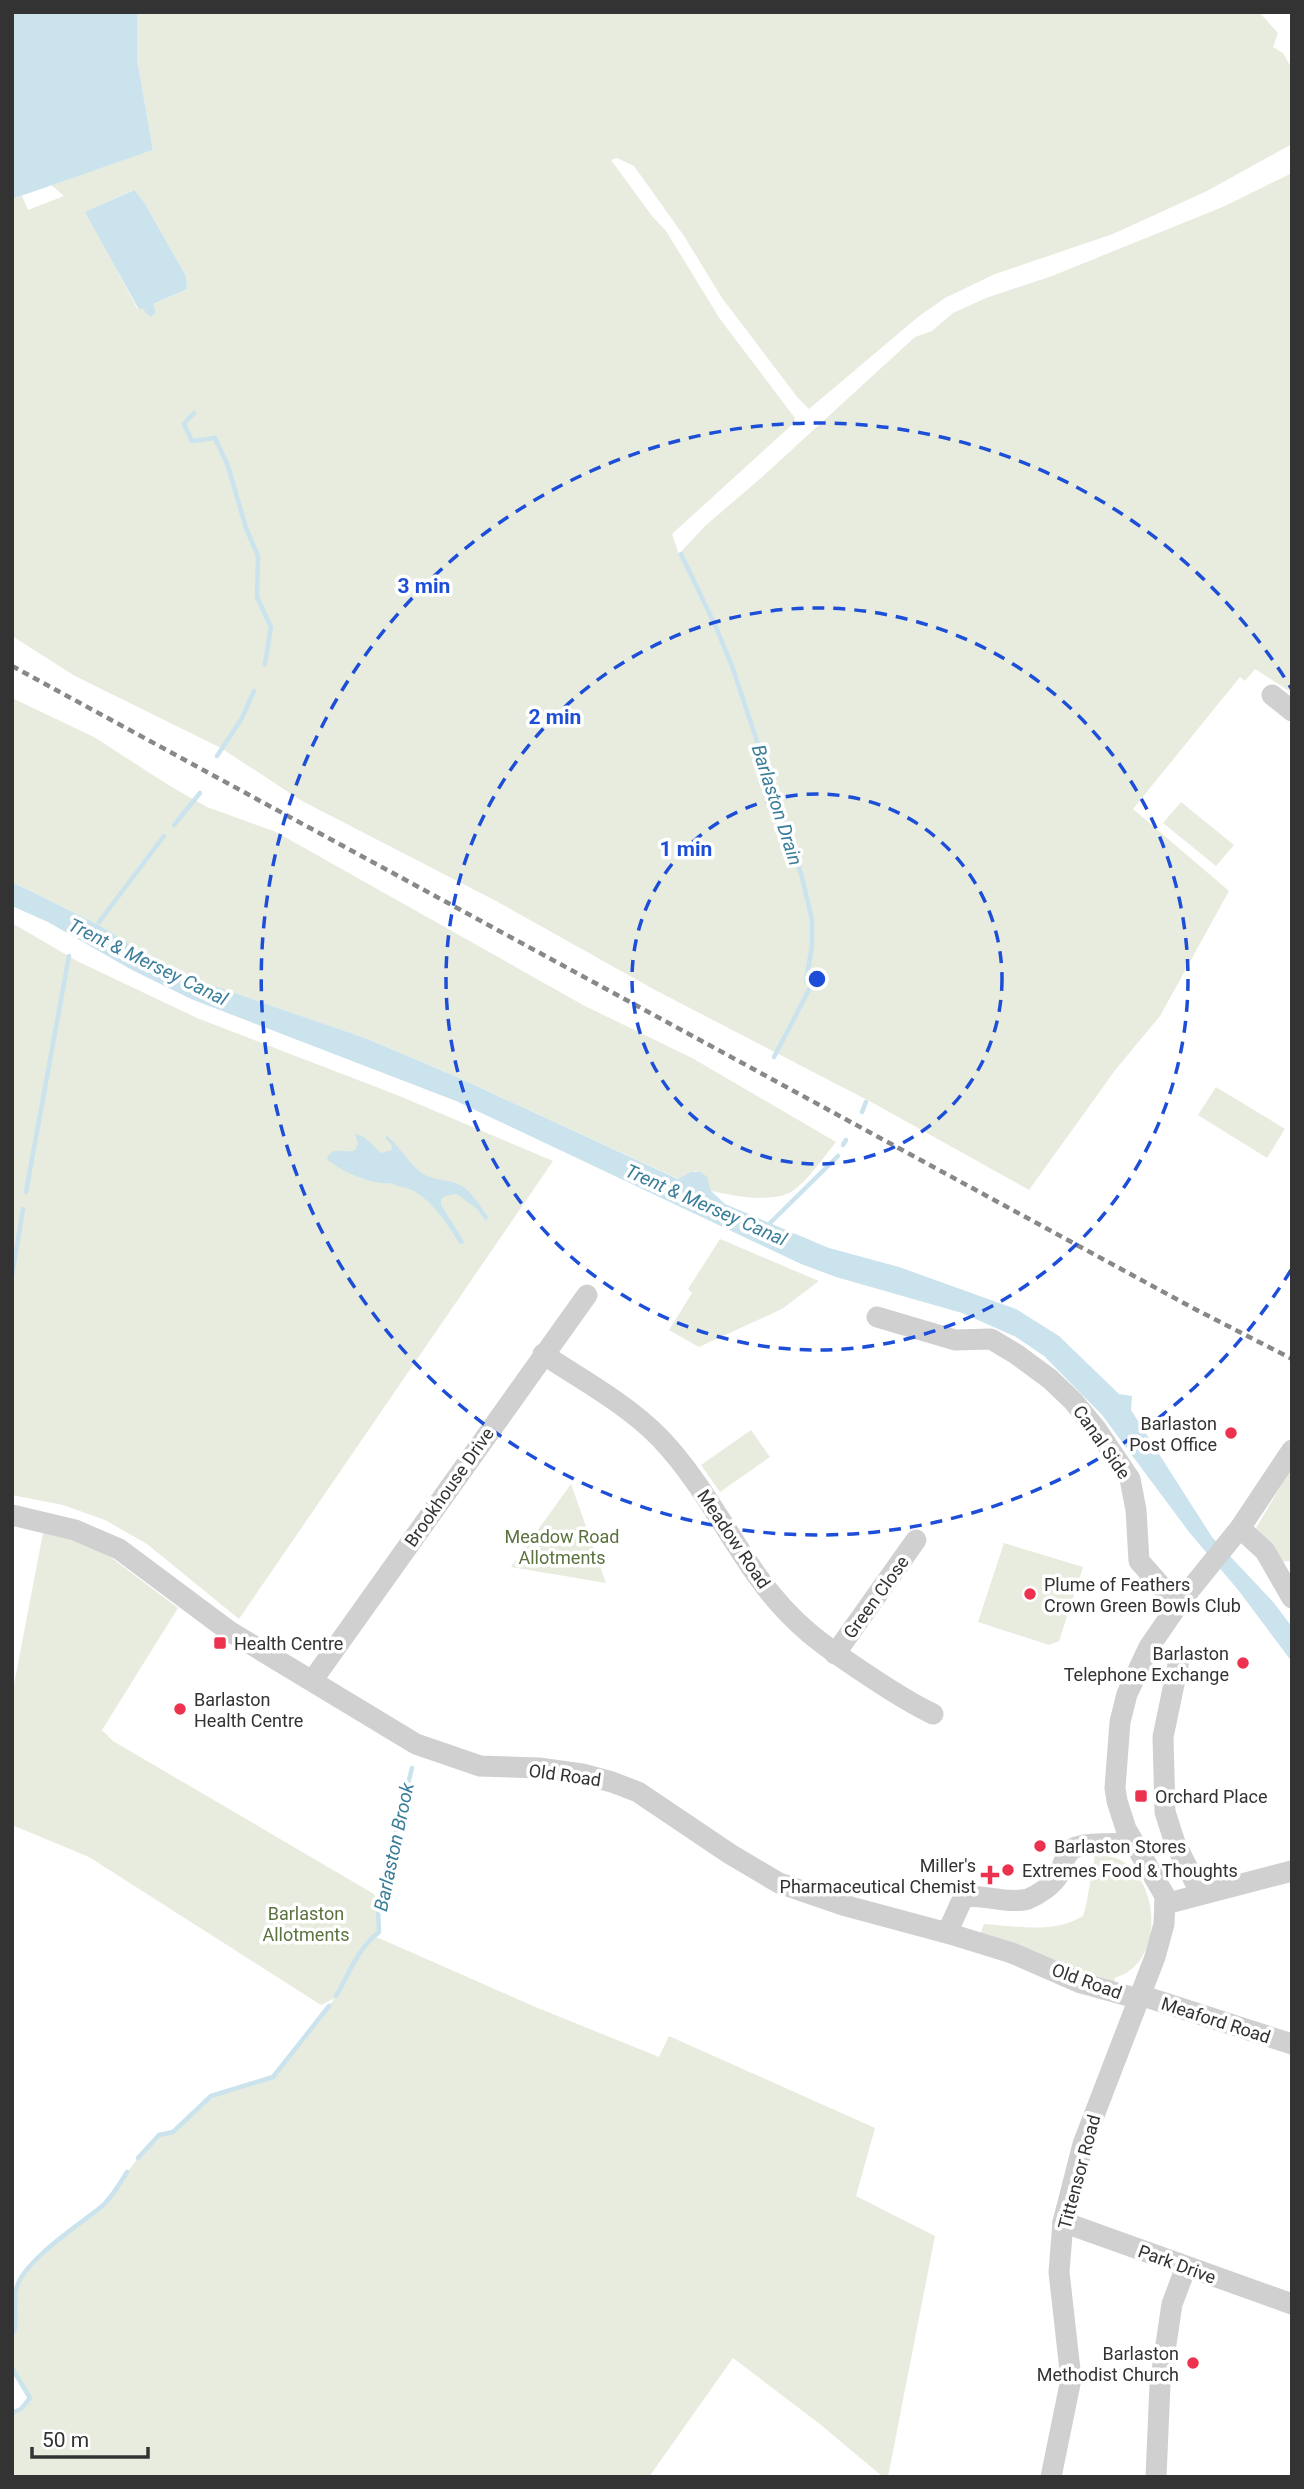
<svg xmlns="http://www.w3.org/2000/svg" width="1304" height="2489" font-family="Roboto,sans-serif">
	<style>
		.green { fill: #e7ecde; fill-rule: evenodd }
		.water { fill: #cbe3ed }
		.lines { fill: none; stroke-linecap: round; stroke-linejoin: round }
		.stream { stroke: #cbe3ed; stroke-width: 4.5 }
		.minor { stroke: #d0d0d0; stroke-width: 21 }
		.rail { stroke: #888; stroke-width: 4.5; stroke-dasharray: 7 5; stroke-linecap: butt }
		.ring { fill: none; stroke: #1d4ed8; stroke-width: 3.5; stroke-dasharray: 12 9 }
		.poi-dot { fill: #ed3250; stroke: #fff; stroke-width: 2.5 }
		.labels { text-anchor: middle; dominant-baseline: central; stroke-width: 7; stroke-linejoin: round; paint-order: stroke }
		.poi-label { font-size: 18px; fill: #333; stroke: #fff; text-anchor: start }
		.street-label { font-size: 18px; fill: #333; stroke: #fff }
		.park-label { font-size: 18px; fill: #5a723d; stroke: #fff }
		.water-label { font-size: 19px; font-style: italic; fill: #3b7e9a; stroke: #fff }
		.centre { fill: #1d4ed8; stroke: #fff; stroke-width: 3.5 }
		.ring-label { font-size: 21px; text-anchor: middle; font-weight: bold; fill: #1d4ed8; stroke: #fff; stroke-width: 7; stroke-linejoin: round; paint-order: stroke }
	</style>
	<rect width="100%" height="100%" fill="#fff"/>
	<g class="green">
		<path d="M137,12h1122l19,21 -5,14 10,6 9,16v75l-85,47 -94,43 -118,40 -50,24 -27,19 -109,92 -11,-11 -76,-100 -38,-62 -50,-70 -17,-8 -6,2 41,56 14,15 54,88 75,99 -1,5 -122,111 7,20 26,-28 57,-49 153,-140 17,-6 21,-18 33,-15 66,-22 173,-70 67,-33v520l-37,-24 -10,12 -5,-4 -107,132 96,82 -69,125 -44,53 -87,121 -156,-87 -218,-113 -159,-89 -194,-100 -81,-53 -146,-72 -63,-40v-440l4,2 6,-2 6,14 36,-14 -13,-11 102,-35 -16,-91zM133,190l11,12 42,74 1,13 -34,15 -3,13 -8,-10 -4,3 -52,-98z"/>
		<path d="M12,698l82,39 76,49 37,21 69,25 307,173 109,53 144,84c-10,12 -34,47 -49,52 -25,8 -51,2 -76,-3l-15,-20 -17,8 -222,-102 -92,-39 -165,-57 -64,-33 -37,-23 -87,-43z"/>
		<path d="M1181,802l53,43 -18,21 -53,-43z"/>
		<path d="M12,923l65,38 120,57 200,77 156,66 -314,458 -92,-75 -42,-24 -42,-15 -51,-10z"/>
		<path d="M1216,1087l69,42 -18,29 -69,-43z"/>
		<path d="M720,1239l99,42 -37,28 -83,38 -30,-17 23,-37 -4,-4z"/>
		<path d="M751,1430l19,27 -50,35 -19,-27z"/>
		<path d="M1292,1467v94l-14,1 -7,-15 -15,-19z"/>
		<path d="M571,1484l35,99 -95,-16z"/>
		<path d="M43,1533l39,9 27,14 69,52 -76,122 11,11 261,153 7,10 -3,5 1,23 -5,4 159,70 126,51 10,-21 206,92 -19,68 79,40 -47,241h-5l-62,-52 -88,-67 -84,119h-637v-64l9,-4 9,-11 -18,-30 4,-79 7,-13 22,-26 45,-37 11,-6 37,-49 21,-23 14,-3 38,-36 62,-19 62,-79 -14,7 -232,-148 -77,-32v-130z"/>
		<path d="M1004,1543l79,24 -24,74 -10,4 -71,-23z"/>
		<path d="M1095,1855c8,1 20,1 27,6 40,24 41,104 -8,117l1,5 -14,-1 -121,-47 4,-11c31,2 71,10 99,-8l3,-10z"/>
	</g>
	<g class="water">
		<path d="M12,12h125v47l16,91 -138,48 -3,-2z"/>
		<path d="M134,190l10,12 42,74 1,13 -34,15 3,9 -6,4 -8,-9 -3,2 -54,-98z"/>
		<path d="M12,882l87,43 37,23 64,33 165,57 92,39 221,102 13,-7h10l6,5 4,14 14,13 104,44 70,19 117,42 43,27 60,58 13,2 -1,14 81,127 62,66 18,24v35l-53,-71 -50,-59 -87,-117 -58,-59 -28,-19 -54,-24 -126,-36 -35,-13 -345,-163 -265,-102 -59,-29 -84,-48 -36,-16z"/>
		<path d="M355,1134l9,3 17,16 11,-3 -1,-6 -5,-5v-4c14,11 23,29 37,39 11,7 26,5 37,11 12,6 21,22 28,32l-2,4 -9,-12 -20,-15 -12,2 -4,3v6l21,33 2,5 -4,1c-13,-20 -26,-42 -48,-54 -7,-3 -14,-3 -21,-7 -17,3 -51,-12 -64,-24 5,-15 18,-4 28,-9l3,-6z"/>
	</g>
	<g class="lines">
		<g class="stream">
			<path d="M194,413l-10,11 8,17 23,-3 13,28 18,62 12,28 -1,41 14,30 -6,37"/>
			<path d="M681,554l34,71 17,41 70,211 10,43v26l-6,35 5,5 -37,71"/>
			<path d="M217,756l25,-38 12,-27"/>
			<path d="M174,825l26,-32"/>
			<path d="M99,922l65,-86"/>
			<path d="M862,1112l4,-10"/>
			<path d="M843,1145l3,-5"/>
			<path d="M26,1192l43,-236"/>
			<path d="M766,1227l72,-71"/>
			<path d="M12,1276l11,-67"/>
			<path d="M336,1996c13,-22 22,-48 43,-64l-1,-23 3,-5 16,-77 15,-59"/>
			<path d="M138,2158l21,-23 14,-3 38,-36 62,-19 56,-71"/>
			<path d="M12,2334l3,-5c1,-12 -1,-27 1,-39 5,-28 63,-65 85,-83 10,-8 19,-24 26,-35"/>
			<path d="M12,2368l18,30 -9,11 -9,4"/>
		</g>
		<g class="minor">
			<path d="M1272,695l20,16"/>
			<path d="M877,1317l78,23 36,-1 25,15 34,25 23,22 24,29 33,49 6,31 3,51 39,44"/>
			<path d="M543,1354c39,26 84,50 117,84 40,42 65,93 98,139 34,47 64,68 111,99 21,14 41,27 64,38"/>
			<path d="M12,1515l63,15 44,19 110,82 187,113 64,22 59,2 43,6 30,8 26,10 92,62 49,29 64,22 104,28 65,20 69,30 58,16"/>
			<path d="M1240,1528l25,23 27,47"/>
			<path d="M835,1654l81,-114"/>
			<path d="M1179,1660l-16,77 2,75 10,31 26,51"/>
			<path d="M312,1681l275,-386"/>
			<path d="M1165,1904l127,-33"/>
			<path d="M947,1933l16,-35c15,-6 43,7 65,1 10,-4 25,-14 30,-23 6,-10 5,-22 16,-28 9,-6 46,-4 60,-5"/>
			<path d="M1140,1995l152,49"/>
			<path d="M1063,2222l229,82"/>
			<path d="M1051,2477l20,-98 -12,-107 4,-50 20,-78 72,-187 9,-33 1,-28 -39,-67 -9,-28 -2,-13 5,-66 7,-28 22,-47 31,-45 60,-74 52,-78"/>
			<path d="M1156,2477l4,-93 12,-80 14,-37"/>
		</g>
		<path class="rail" d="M12,666l1179,641 101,52"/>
	</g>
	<g class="ring">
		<circle cx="817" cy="979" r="185"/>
		<circle cx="817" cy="979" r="371"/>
		<path d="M1291 1270A556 556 0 1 1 1291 688"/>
	</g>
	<g class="poi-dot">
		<circle cx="1231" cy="1433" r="7"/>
		<circle cx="1030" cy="1594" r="7"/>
		<rect x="213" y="1636" width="14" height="14" rx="3.5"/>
		<circle cx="1243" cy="1663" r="7"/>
		<circle cx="180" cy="1709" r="7"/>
		<rect x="1134" y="1789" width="14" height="14" rx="3.5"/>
		<circle cx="1040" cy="1846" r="7"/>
		<circle cx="1008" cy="1870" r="7"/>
		<path d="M986.5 1864.5h7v7h7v7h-7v7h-7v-7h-7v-7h7z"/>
		<circle cx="1193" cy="2363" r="7"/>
	</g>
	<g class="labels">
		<g class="poi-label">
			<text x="1217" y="1423" text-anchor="end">Barlaston<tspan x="1217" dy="21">Post Office</tspan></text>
			<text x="1044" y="1584">Plume of Feathers<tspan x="1044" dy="21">Crown Green Bowls Club</tspan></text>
			<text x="234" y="1643">Health Centre</text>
			<text x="1229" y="1653" text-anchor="end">Barlaston<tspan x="1229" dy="21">Telephone Exchange</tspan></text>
			<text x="194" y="1699">Barlaston<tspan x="194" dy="21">Health Centre</tspan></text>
			<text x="1155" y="1796">Orchard Place</text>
			<text x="1054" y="1846">Barlaston Stores</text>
			<text x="976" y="1865" text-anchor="end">Miller's<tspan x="976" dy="21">Pharmaceutical Chemist</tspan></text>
			<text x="1022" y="1870">Extremes Food &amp; Thoughts</text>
			<text x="1179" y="2353" text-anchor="end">Barlaston<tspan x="1179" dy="21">Methodist Church</tspan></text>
		</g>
		<g class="street-label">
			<text transform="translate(1102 1442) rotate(55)">Canal Side</text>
			<text transform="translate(449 1487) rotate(-55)">Brookhouse Drive</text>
			<text transform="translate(734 1539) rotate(56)">Meadow Road</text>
			<text transform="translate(876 1597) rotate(-54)">Green Close</text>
			<text transform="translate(565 1775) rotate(8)">Old Road</text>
			<text transform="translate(1087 1981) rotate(20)">Old Road</text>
			<text transform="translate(1216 2020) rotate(18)">Meaford Road</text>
			<text transform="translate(1079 2172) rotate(-75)">Tittensor Road</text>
			<text transform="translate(1177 2264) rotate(20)">Park Drive</text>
		</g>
		<g class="park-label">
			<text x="562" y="1536">Meadow Road<tspan x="562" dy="21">Allotments</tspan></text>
			<text x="306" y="1913">Barlaston<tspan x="306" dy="21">Allotments</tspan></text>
		</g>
		<g class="water-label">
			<text transform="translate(777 805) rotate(72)">Barlaston Drain</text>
			<text transform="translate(148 962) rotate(26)">Trent &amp; Mersey Canal</text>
			<text transform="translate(706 1205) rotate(24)">Trent &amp; Mersey Canal</text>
			<text transform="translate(394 1847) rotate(-78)">Barlaston Brook</text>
		</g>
	</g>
	<circle cx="817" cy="979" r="10" class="centre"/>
	<g class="ring-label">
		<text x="424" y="593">3 min</text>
		<text x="555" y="724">2 min</text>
		<text x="686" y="856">1 min</text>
	</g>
	<rect width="1304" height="2489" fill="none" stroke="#333333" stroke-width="28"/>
	<path d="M32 2447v10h116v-10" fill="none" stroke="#333333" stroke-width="3.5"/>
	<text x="42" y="2447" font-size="21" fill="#333333" stroke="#ffffff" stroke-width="5" paint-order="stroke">50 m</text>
</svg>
